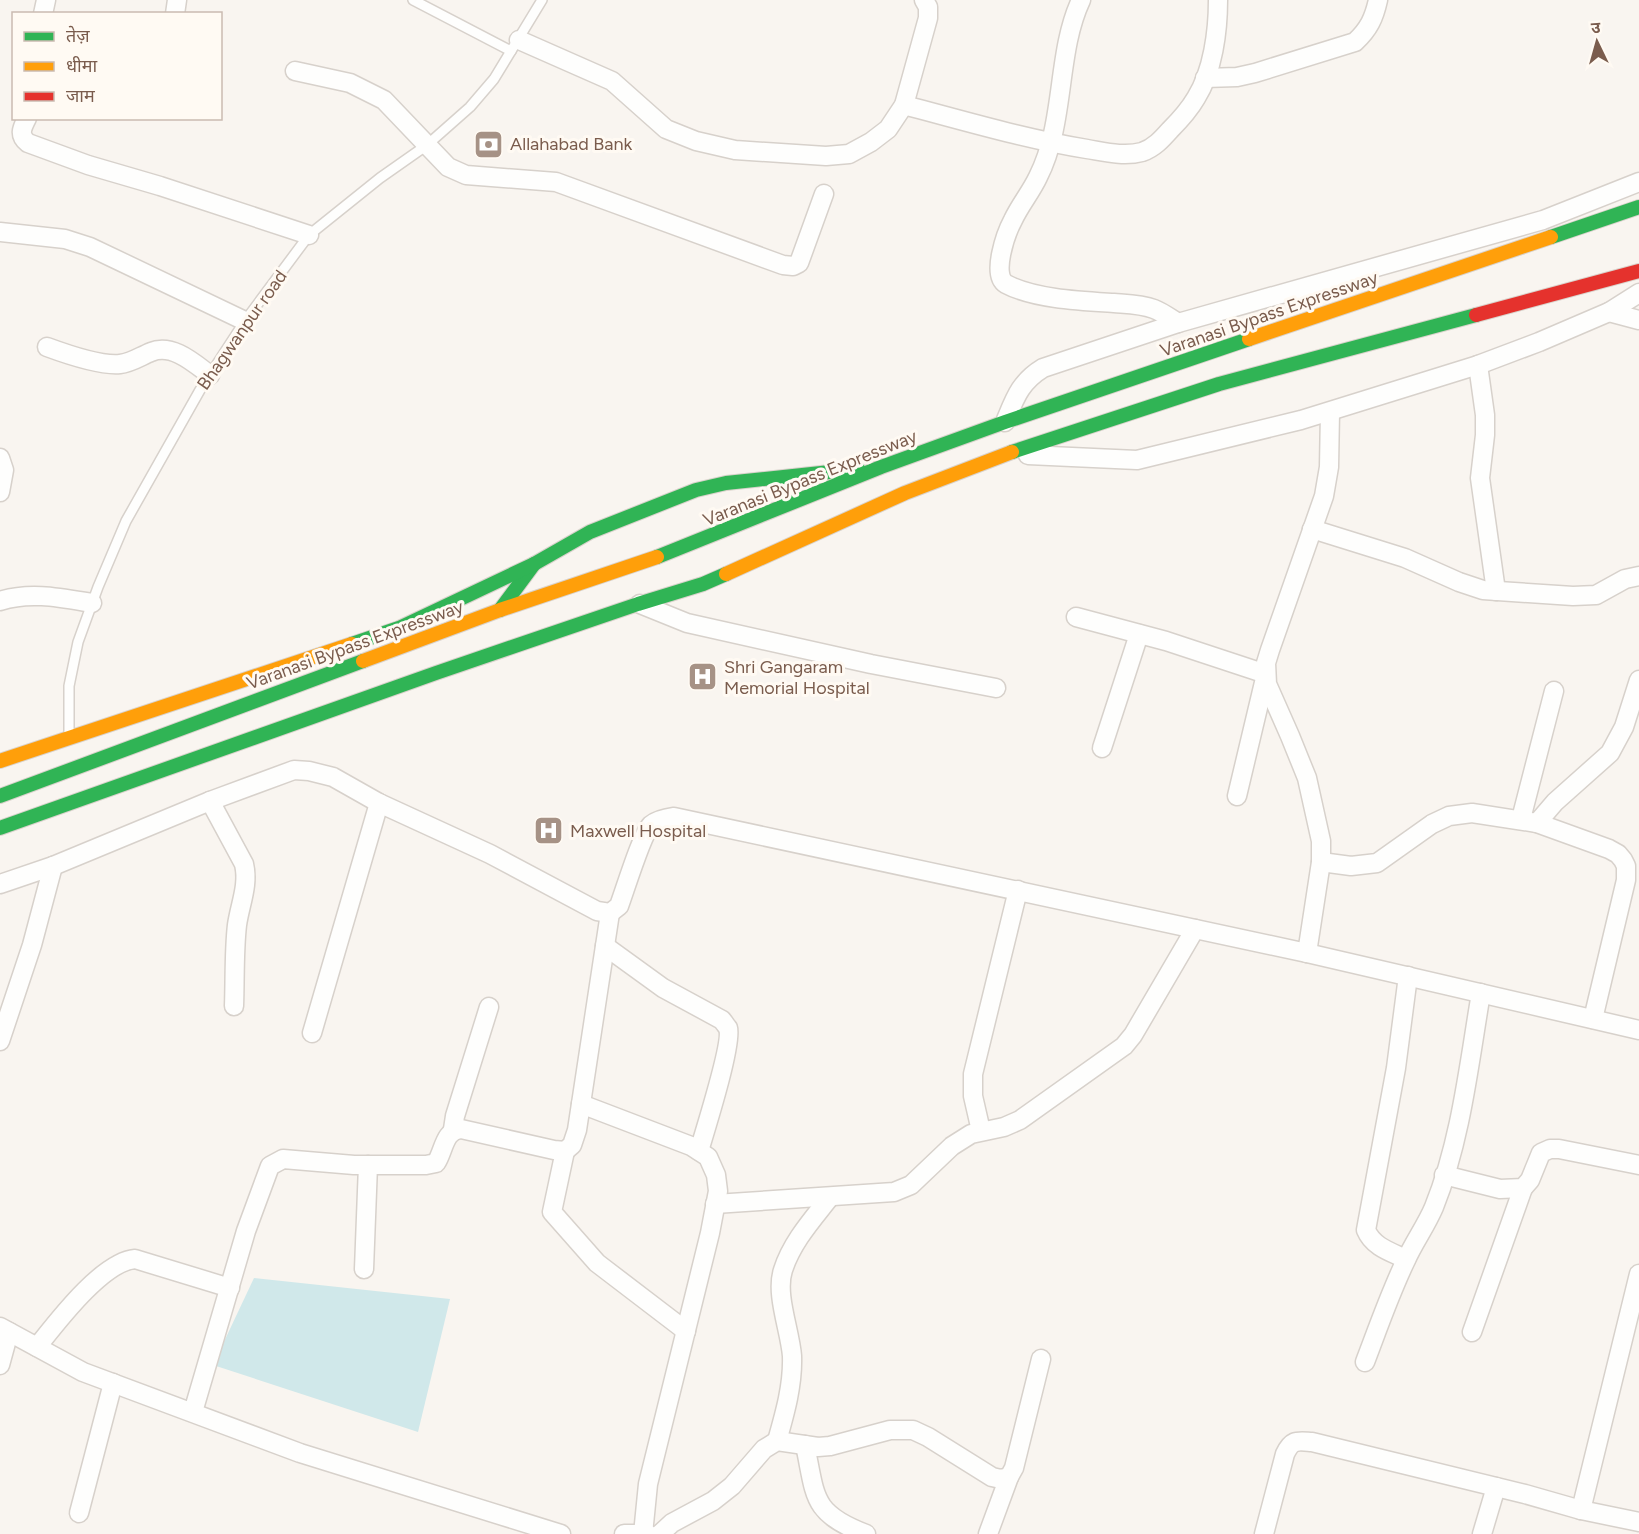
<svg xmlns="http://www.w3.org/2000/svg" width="1639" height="1534" font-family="Figtree,'Noto Sans Devanagari',sans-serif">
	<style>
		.water { fill: #d0e8ea }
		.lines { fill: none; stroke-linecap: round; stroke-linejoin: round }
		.lane-casing { stroke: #d7d1cb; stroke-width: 12 }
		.street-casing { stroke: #d7d1cb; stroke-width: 21 }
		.fast-casing { stroke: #d9d2cb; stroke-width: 16 }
		.slow-casing { stroke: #d9d2cb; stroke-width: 16 }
		.jam-casing { stroke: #d9d2cb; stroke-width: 16 }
		.lane { stroke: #fefefd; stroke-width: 9 }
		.street { stroke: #fefefd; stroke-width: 18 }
		.fast { stroke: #30b455; stroke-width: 14 }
		.slow { stroke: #ff9f0a; stroke-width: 14 }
		.jam { stroke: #e5322d; stroke-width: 14 }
		.labels { text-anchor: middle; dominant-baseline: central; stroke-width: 6; stroke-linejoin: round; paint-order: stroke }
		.poi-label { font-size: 18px; fill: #7a5c4d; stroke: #fffaf3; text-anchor: start }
		.street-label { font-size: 18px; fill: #7a5c4d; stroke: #fffaf3 }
	</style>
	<rect width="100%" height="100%" fill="#f9f5f0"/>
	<path class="water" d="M254,1278l196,21 -32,133 -205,-67z"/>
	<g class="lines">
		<defs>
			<g id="lane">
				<path d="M413,0l98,51"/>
				<path d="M69,736v-50l9,-44 20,-55 28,-66 74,-131 45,-69 64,-86 71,-57 47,-33 43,-38 24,-28 48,-79"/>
			</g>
			<g id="street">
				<path d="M1081,0c-25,53 -15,122 -43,177 -7,15 -18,28 -25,43 -7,13 -22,55 -7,64 28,15 76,17 108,19 13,1 27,1 40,6 8,3 16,9 24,14"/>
				<path d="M43,14l3,-14"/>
				<path d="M175,14l2,-14"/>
				<path d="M519,40l93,41 54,48 30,12 39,9 91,6 23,-2 22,-12 17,-13 16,-24 24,-87v-11l-4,-7"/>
				<path d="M295,71l55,12 34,17 64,67 18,8 90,7 227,83 10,1 6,-3 25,-69"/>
				<path d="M1205,78l32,-1 18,-4 100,-31c14,-13 19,-24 23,-42"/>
				<path d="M904,105c61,16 121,34 183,44 18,3 37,8 55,3 12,-4 20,-13 28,-22 10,-10 19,-20 26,-32 17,-27 22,-67 22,-98"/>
				<path d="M27,118c-5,10 -9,17 1,25l60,22 72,21 149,49"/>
				<path d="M0,232l65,7 25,8 155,74"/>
				<path d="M1609,312l30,8"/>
				<path d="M47,347c19,7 53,19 73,17 11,-1 21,-8 31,-12 21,-9 43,11 59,23"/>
				<path d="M1478,365l7,50v20l-5,43 16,113"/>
				<path d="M1005,422c10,-24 15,-40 38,-54l135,-45 365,-103 96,-38"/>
				<path d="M1028,455l109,5 164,-40 177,-55 61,-23 70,-30 30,-19"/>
				<path d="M0,458l4,12 -4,22"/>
				<path d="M1312,529l93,29 54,24 24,8 90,6 23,-1 29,-16 14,-3"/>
				<path d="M0,601c30,-10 62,-3 92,2"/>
				<path d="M640,604l47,19 184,41 125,24"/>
				<path d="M1076,617l90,24 100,33 -29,122"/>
				<path d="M1102,748l37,-114"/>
				<path d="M210,801l34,63c5,21 -4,40 -7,61 -3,26 -2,54 -3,81"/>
				<path d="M1521,819l33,-128"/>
				<path d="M1537,823l18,-21 55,-49 14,-26 15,-47"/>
				<path d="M1321,862l30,4 26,-3 55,-39 17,-8 23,-3 65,10 72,26 9,5 5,6 3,6v14l-33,139"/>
				<path d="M0,884l53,-18 157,-65 84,-31 15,1 24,6 46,26 111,51 107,57 13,2 9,-7c6,-16 23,-72 32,-81 6,-5 16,-7 23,-8l633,136 332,77"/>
				<path d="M605,946l58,42 59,32c1,1 5,7 6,8 5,14 -23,103 -29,123"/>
				<path d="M1307,953l14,-91v-21l-14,-63 -17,-42 -23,-52 -1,-21 4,-13 54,-154 5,-29 1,-55"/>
				<path d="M312,1033l67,-230"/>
				<path d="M0,1041l32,-96 21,-79"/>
				<path d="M581,1104l110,42 17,11 8,18 2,16 -8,42 -62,251 -5,50"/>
				<path d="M453,1129l2,-13 34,-109"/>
				<path d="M981,1131l-8,-35v-22l45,-184"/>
				<path d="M565,1151l-13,61 45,51 89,68"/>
				<path d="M1444,1175l56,14 23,-1 7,-8 11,-27 9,-4h9l80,16"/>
				<path d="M715,1204l179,-12 17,-7 41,-39 19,-12 33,-7 16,-7 104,-74 9,-11 62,-106"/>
				<path d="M1406,1259c-15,-7 -33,-12 -40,-29l30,-162 12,-92"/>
				<path d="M364,1269l4,-104"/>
				<path d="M0,1327l83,45 217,81 261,81"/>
				<path d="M1472,1332l51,-144"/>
				<path d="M37,1347c20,-25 65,-85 98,-88l95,29"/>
				<path d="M1365,1362c13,-34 25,-69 41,-102 8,-18 20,-34 28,-53 27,-67 35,-143 47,-214"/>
				<path d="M0,1365l9,-33"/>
				<path d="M193,1412l53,-181 24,-65 13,-7 71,6h72l10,-2c8,-12 8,-33 25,-34l93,21 11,1 7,-6 5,-15 33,-217"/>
				<path d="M777,1441c8,-28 16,-56 15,-85 -2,-26 -17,-62 -9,-86 9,-28 29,-50 47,-73"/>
				<path d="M805,1445c11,52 6,68 61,89"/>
				<path d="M1581,1510l58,-236"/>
				<path d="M79,1513l34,-130"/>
				<path d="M624,1534h24"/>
				<path d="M660,1534l12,-11 41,-22 19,-15 32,-37 13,-8 41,6 12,-1 60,-16h23l15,7 64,40 9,2 8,-2 5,-9 27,-109"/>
				<path d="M988,1534l21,-57"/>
				<path d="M1264,1534l21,-80c7,-15 12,-13 27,-12l213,52 56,16 58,12"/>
				<path d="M1482,1534l14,-47"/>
			</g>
			<g id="fast">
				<path d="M1551,237l88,-30"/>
				<path d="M1012,452l207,-68 257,-69"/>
				<path d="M657,557l224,-90 124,-45 244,-83"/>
				<path d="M500,610l34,-46"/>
				<path d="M352,644l47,-16 135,-64 56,-32 106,-42 30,-7 132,-14"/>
				<path d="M0,796l363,-135"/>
				<path d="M0,828l436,-155 202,-69 65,-20 23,-10"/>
			</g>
			<g id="slow">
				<path d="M1249,339l302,-102"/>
				<path d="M726,574l179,-81 107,-41"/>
				<path d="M363,661l137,-51 157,-53"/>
				<path d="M0,761l352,-117"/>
			</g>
			<path id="jam" d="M1476,315l163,-44"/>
		</defs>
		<use href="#lane" class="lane-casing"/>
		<use href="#street" class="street-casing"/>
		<use href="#fast" class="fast-casing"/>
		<use href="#slow" class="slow-casing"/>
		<use href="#jam" class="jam-casing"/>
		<use href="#lane" class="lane"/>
		<use href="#street" class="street"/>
		<use href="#fast" class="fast"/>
		<use href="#slow" class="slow"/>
		<use href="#jam" class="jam"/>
	</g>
	<defs>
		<symbol id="bank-square" viewBox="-11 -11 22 22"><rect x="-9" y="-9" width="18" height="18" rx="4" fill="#a69286" stroke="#fffaf3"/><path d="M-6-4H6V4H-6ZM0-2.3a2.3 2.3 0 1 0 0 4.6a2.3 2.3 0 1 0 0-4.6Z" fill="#fff"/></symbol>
		<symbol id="hospital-square" viewBox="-11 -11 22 22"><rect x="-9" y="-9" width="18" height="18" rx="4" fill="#a69286" stroke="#fffaf3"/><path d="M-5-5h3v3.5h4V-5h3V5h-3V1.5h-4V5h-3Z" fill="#fff"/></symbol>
	</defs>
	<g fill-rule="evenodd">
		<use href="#bank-square" x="472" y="128" width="33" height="33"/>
		<use href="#hospital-square" x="686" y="660" width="33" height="33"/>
		<use href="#hospital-square" x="532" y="814" width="33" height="33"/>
	</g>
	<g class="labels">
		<g class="poi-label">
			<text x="510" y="144">Allahabad Bank</text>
			<text x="724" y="667">Shri Gangaram<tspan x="724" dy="21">Memorial Hospital</tspan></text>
			<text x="570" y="831">Maxwell Hospital</text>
		</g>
		<g class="street-label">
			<text transform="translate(1269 314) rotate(-19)">Varanasi Bypass Expressway</text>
			<text transform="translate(242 330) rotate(-55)">Bhagwanpur road</text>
			<text transform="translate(810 478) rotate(-22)">Varanasi Bypass Expressway</text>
			<text transform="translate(355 645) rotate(-20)">Varanasi Bypass Expressway</text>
		</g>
	</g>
	<rect x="12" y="12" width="210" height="108" fill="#fffaf3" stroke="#cabbb1" stroke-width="1.5"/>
	<rect x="24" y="32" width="30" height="9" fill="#30b455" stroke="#cabbb1" stroke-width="1.5"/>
	<text x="66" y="42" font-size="18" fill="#7a5c4d">तेज़</text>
	<rect x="24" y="62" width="30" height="9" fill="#ff9f0a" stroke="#cabbb1" stroke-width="1.5"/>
	<text x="66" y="72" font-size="18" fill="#7a5c4d">धीमा</text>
	<rect x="24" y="92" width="30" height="9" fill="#e5322d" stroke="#cabbb1" stroke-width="1.5"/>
	<text x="66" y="102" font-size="18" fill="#7a5c4d">जाम</text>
	<g transform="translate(1597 42) rotate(355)" stroke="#fffaf3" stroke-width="4.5" paint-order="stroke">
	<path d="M0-4.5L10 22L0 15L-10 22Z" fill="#7a5c4d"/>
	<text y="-9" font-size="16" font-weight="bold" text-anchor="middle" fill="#7a5c4d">उ</text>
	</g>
</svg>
